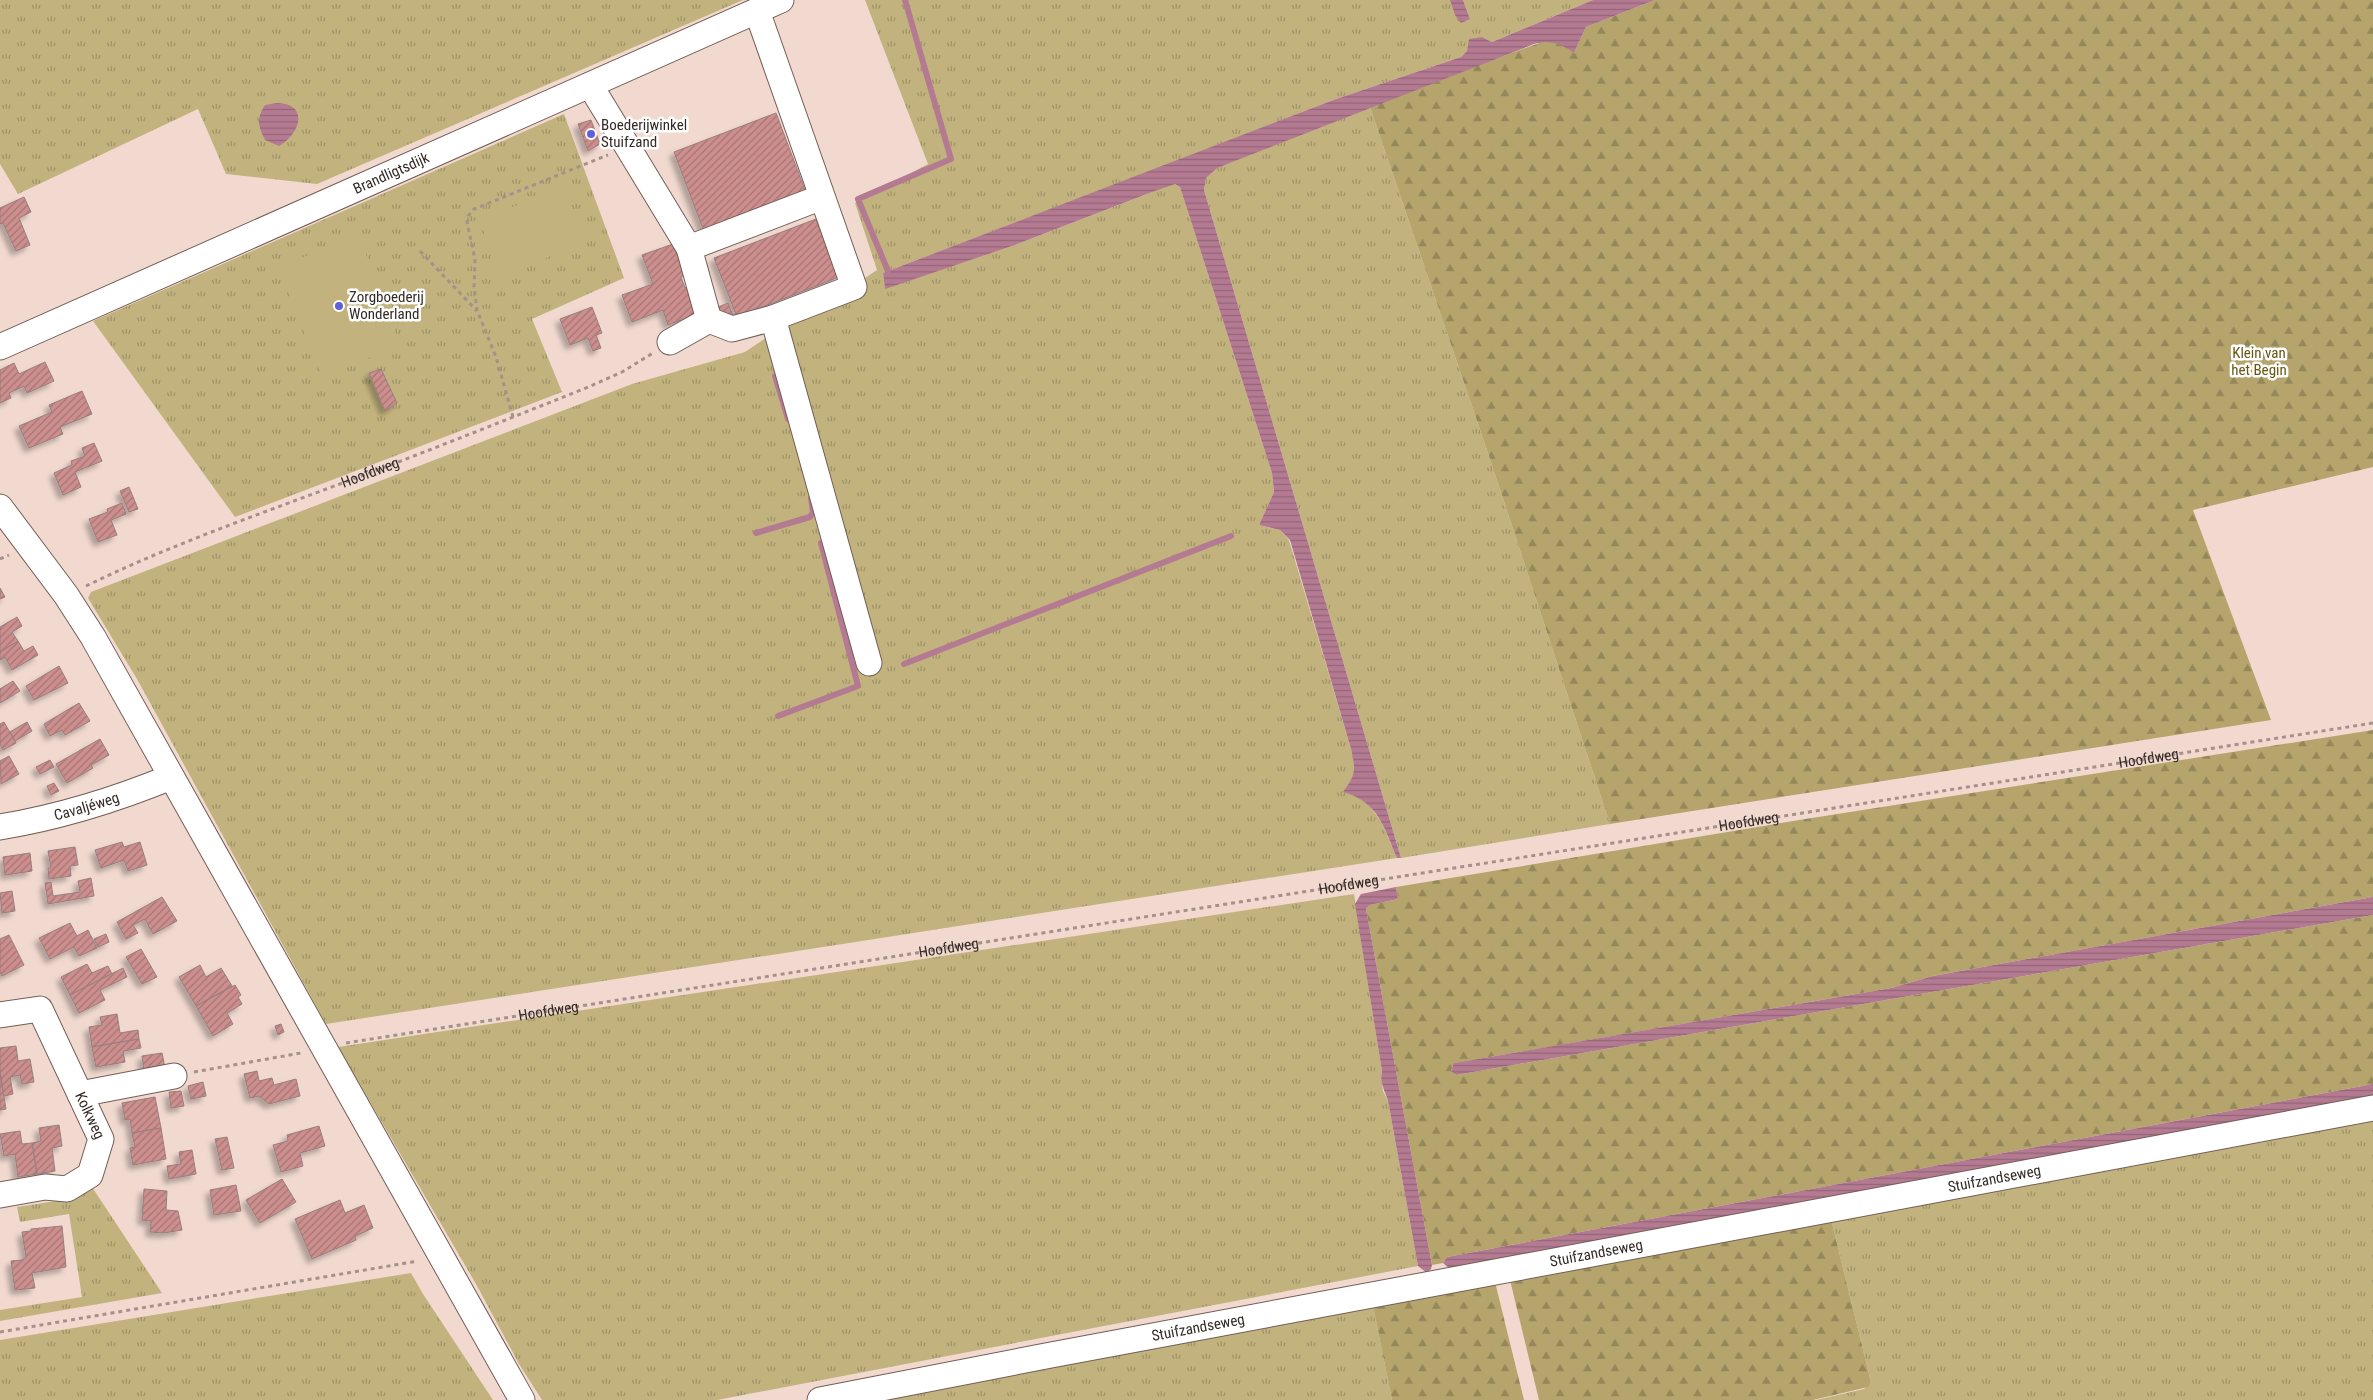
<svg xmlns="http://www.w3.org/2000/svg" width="2373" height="1400" font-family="'Roboto Condensed',sans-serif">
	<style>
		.grass { fill: url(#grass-tufts); fill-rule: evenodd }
		.forest { fill: url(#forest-firs) }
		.garden { fill: #c2b37e }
		.water { fill: url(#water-rules) }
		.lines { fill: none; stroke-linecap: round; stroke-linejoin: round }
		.stream { stroke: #b47a92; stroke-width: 6 }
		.building { fill: url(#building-hatch); stroke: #977e7e; filter: url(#shadow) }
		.minor-casing { stroke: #735e55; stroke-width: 27 }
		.path { stroke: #a3918a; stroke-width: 3; stroke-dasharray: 4 4; stroke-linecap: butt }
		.minor { stroke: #fff; stroke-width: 25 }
		.poi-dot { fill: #5c61d8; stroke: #fff; stroke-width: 2 }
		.labels { text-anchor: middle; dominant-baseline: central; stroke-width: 5; stroke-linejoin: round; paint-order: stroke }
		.poi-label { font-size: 15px; fill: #332a26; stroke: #fff; text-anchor: start }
		.street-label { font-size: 15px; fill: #332a26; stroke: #fff }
		.park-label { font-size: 15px; fill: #675611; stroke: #fff }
	</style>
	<defs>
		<pattern id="grass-tufts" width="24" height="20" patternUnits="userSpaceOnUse" patternTransform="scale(1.25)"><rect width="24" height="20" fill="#c2b37e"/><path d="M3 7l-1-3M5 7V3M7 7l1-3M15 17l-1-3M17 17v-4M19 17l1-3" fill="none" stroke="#9e9267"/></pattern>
		<pattern id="forest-firs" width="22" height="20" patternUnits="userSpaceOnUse" patternTransform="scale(1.25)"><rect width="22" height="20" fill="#b5a56c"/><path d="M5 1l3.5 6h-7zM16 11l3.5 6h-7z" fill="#948759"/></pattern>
		<pattern id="water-rules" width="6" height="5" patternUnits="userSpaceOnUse" patternTransform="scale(1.25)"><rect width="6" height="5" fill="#b47a92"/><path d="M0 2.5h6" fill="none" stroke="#936477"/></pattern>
		<pattern id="building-hatch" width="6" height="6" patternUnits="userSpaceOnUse" patternTransform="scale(1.25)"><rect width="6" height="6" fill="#cd8e8e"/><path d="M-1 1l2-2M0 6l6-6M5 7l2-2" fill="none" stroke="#a77474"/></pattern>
		<filter id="shadow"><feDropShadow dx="-4.5" dy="4.5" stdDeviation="2.5" flood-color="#0004"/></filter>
	</defs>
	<rect width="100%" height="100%" fill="#f1d9cf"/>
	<g class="grass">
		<path d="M0,0h743l-426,184 -91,-10 -28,-65 -180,85 -18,-30z"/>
		<path d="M865,0h585l20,19 -7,-19h130l-101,42 -10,-5 -21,20 -125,42 -165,64 4,21 5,3 92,286 2,19 -15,33 21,5 9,10 62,209 5,20 -5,12 8,15 11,10 12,17 15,35 -1071,166 -189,-345 -49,-81 3,-6 541,-208 113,-32 37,-25 26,-11 69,-46 -22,-67 73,-39zM1148,172l4,20 -137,53 -130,43 -2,-15z"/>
		<path d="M1370,107l120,352 120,365 -209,34 -197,-668 2,-12 10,-10z"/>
		<path d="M564,114l60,164 -92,41 30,73 -327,125 -142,-196z"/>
		<path d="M1354,894l28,177 -1,3 2,17 5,10 30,165 -701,134h-175l-23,-36 -43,-80 -138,-237z"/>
		<path d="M2373,1117v283h-557l48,-11 7,-7 -40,-163z"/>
		<path d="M92,1187l70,106 -162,28v-11l82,-13 -13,-83 -49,8 -3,-15 52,-8z"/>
		<path d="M411,1273l12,21 70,106h-493v-60z"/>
		<path d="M1373,1306l19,94h-529z"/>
	</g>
	<g class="forest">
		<path d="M1655,0h718v467l-180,43 78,210 -661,104 -120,-365 -120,-352 119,-46 59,-21 12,3 14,10 12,-26z"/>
		<path d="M2373,730v167l-440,79 -42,12 -436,75 -4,7 5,5 917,-160v169l-926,173 -4,6 -11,2 -66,-356 4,-4 28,-6 -2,-12 403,-67z"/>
		<path d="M1831,1219l40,163 -3,5 -55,13h-274l-29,-120z"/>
		<path d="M1495,1282l29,118h-132l-19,-94z"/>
	</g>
	<g class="garden">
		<path d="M565,187l21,57 -89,31 -17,-56z"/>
		<path d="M359,236l41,109 -78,32 -44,-110z"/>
	</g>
	<g class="water">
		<path d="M1450,0h13l7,19 -9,4 -6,-8z"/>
		<path d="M1593,0h62l-69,27 -12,26c-15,-10 -22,-13 -40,-9l-317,124 -11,10 -2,12 197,668h-4c-13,-30 -18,-56 -54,-66 13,-18 13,-22 8,-43l-61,-209 -10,-10 -21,-5 15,-33 -2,-19 -92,-286 -5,-3 -23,8 -137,53 -130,44 -2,-16 453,-174 125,-42 6,-6 2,-12 13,-2 10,5z"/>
		<path d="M277,103c32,1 24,30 2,43l-14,-6c-7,-14 -9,-21 0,-35z"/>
		<path d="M1396,887l2,12 -28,6 -4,4 66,356 -1,4 -4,4 -9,-7 -30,-165c-3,-10 -9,-20 -6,-30l-27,-167 6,-10z"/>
		<path d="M2373,897v18l-917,160 -5,-4 3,-8 437,-75 42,-12z"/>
		<path d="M2373,1084v12l-924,172 -6,-5 4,-6z"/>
	</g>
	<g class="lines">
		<g class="stream">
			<path d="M888,271l-30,-72 93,-40 -46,-159"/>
			<path d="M775,376l13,43"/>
			<path d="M756,533l54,-16 3,-5 -2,-14"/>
			<path d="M904,664l327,-128"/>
			<path d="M778,716l80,-30 -37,-143"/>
		</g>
	</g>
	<g class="building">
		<path d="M776,113l29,77 -102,39 -29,-77z"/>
		<path d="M591,120l9,24 -12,7 -10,-27z"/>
		<path d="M24,197l7,15 -12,6 11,27 -14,6 -13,-28 -3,1v-16z"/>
		<path d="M816,219l23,58 -102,40 -23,-59z"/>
		<path d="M673,244l12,31 -4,2 4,11 4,-2 10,27 -31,12 -5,-15 -31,12 -10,-27 31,-11 -11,-29z"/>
		<path d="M728,303l6,15 -13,5 -5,-15z"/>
		<path d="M592,307l10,26 -6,2 5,13 -8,3 -5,-13 -18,7 -10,-26z"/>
		<path d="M45,362l9,19 -27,12 -3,-7 -15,7 2,5 -11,5v-33l14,-7 5,11z"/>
		<path d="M381,369l16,34 -12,8 -16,-38z"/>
		<path d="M82,391l10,23 -32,13 3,7 -34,14 -10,-22 33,-14 -3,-7z"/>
		<path d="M94,443l8,18 -27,11 6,15 -18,8 -9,-22 18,-8 -1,-4 14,-5 -3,-8z"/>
		<path d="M129,487l9,22 -9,3 -9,-21z"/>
		<path d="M122,503l4,11 -15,6 6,15 -19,7 -9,-23 19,-7 -1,-3z"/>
		<path d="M0,588l5,9 -5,2z"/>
		<path d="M17,617l5,9 -10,6 6,9 -18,11v-25z"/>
		<path d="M18,641l6,10 9,-5 5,9 -26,15 -7,-13 -5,3v-8z"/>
		<path d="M59,666l9,17 -34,17 -8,-14z"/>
		<path d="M13,681l7,10 -20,12v-14z"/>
		<path d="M79,703l11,18 -25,14 -3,-5 -12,6 -6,-12z"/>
		<path d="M4,722l12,21 -13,7 -3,-6v-20z"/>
		<path d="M27,722l5,9 -17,10 -5,-9z"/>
		<path d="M100,739l9,16 -18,10 2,3 -26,15 -11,-19z"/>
		<path d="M9,756l10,18 -18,10 -1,-23z"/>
		<path d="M50,760l4,7 -14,7 -4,-7z"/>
		<path d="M54,783l5,8 -8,4 -4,-9z"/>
		<path d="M122,842l2,5 16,-5 7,23 -19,6 -4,-11 -23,8 -6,-18z"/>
		<path d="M75,847l3,18 -8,1 1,10 -22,3 -1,-11h3l-3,-17z"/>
		<path d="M30,853l2,18 -27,4 -2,-18z"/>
		<path d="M91,878l3,18 -46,8 -3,-21 6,-1 2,14 27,-4 -2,-11z"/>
		<path d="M12,891l3,20 -13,2 -2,-20z"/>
		<path d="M162,897l15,24 -24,13 -8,-15 -12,6 5,8 -12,6 -9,-17z"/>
		<path d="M70,923l7,13 11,-6 9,18 -18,8 -5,-9 -24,12 -11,-21z"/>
		<path d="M106,934l3,8 -11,5 -4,-8z"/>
		<path d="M9,935l15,30 -22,11 -2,-4v-33z"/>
		<path d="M141,949l16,28 -15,7 -16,-27z"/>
		<path d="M87,964l5,9 16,-7 4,8 -42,21 -9,-18z"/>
		<path d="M200,965l6,12 15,-9 11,18 -36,20 -17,-29z"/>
		<path d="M123,968l4,9 -27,13 5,10 -26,13 -9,-18z"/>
		<path d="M235,985l6,10 -3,2 4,7 -15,9 6,11 -20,12 -17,-30z"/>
		<path d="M117,1014l3,19 18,-3 1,9 -47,8 -3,-20 13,-2 -2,-8z"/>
		<path d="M281,1024l3,8 -6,3 -3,-9z"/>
		<path d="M139,1039l2,9 -18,3 2,11 -29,5 -4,-20z"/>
		<path d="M16,1046l2,15 12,-2 4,23 -12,2 -2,-9 -10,2 3,17 -9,2 -4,-23v-25z"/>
		<path d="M162,1053l3,15 -21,3 -2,-15z"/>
		<path d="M257,1071l2,10 13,-3 2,7 22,-6 4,17 -31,8 -10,-8 -9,2 -6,-24z"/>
		<path d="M0,1073l6,36 -6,1z"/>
		<path d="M203,1082l3,14 -15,3 -3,-13z"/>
		<path d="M181,1091l3,15 -13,2 -2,-16z"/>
		<path d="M155,1097l6,31 -29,5 -2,-14 -5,1 -3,-17z"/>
		<path d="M59,1125l3,21 -10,2 3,23 -18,3 -5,-31 9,-2 -2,-13z"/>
		<path d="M319,1126l6,20 -25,7 3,13 -22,6 -8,-27 15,-4 -1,-6z"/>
		<path d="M161,1128l5,31 -33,6 -3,-17 5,-1 -3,-14z"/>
		<path d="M20,1131l2,13 10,-1 5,31 -19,3 -3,-23 -11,2 -4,-22z"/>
		<path d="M227,1137l7,31 -12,2 -7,-31z"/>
		<path d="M192,1150l4,24 -27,5 -2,-13 14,-2 -2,-12z"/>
		<path d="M282,1179l14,23 -36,21 -14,-23z"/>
		<path d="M236,1185l5,26 -27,4 -4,-25z"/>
		<path d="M144,1189l23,2 -1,19 12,1 4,19 -19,3 -13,-1 1,-11 -9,-1z"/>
		<path d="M340,1200l5,13 19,-8 9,23 -18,8 1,4 -44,19 -17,-40z"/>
		<path d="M62,1226l4,41 -34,6 3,15 -20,2 -4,-29 11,-1 4,-3 -4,-25 9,-1v-2z"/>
	</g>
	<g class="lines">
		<defs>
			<g id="minor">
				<path d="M757,11l97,276 -81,31 96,345"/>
				<path d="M590,85l99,163"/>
				<path d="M709,320l23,9 41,-11"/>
				<path d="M670,342l39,-22 -20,-72 133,-51"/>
				<path id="s3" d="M0,347l781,-347"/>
				<path d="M0,507l66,88 27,42 429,763"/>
				<path id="s4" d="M0,827c60,-10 115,-27 171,-50"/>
				<path id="s5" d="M0,1015l40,-6 61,130 -11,36 -23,14 -22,-2 -45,8"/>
				<path d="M80,1094l94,-18"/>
				<path id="s6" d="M820,1400l231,-45 1322,-247"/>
			</g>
		</defs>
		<use href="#minor" class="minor-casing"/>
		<g class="path">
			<path d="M420,251l57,60"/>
			<path d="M513,417l-17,-60 -19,-47 -3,-24 1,-27 -8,-37 1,-6 6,-7 134,-54"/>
			<path d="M0,559l9,-4"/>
			<path id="s1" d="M86,586c86,-42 177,-73 267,-107 78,-29 155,-60 233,-91l36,-16 31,-19"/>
			<path id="s2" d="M346,1043l2027,-320"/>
			<path d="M194,1072l107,-19"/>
			<path d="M0,1332l418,-71"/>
		</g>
		<use href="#minor" class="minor"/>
	</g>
	<g class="poi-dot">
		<circle cx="591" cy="134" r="5"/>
		<circle cx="339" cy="306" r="5"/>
	</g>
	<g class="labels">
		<g class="poi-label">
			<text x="601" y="125">Boederijwinkel<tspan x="601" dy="17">Stuifzand</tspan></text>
			<text x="349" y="297">Zorgboederij<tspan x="349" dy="17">Wonderland</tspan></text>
		</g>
		<g class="street-label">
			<text stroke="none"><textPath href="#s3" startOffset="428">Brandligtsdijk</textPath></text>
			<text stroke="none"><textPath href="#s1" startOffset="306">Hoofdweg</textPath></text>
			<text stroke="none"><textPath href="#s2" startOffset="1825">Hoofdweg</textPath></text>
			<text stroke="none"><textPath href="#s4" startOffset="89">Cavaljéweg</textPath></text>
			<text stroke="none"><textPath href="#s2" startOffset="1420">Hoofdweg</textPath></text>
			<text stroke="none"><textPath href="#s2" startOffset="1015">Hoofdweg</textPath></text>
			<text stroke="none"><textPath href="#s2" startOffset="610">Hoofdweg</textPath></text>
			<text stroke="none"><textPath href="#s2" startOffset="205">Hoofdweg</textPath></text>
			<text stroke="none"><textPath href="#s5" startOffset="158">Kolkweg</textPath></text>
			<text stroke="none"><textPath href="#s6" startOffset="1195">Stuifzandseweg</textPath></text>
			<text stroke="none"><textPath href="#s6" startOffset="790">Stuifzandseweg</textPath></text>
			<text stroke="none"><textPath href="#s6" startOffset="385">Stuifzandseweg</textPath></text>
		</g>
		<g class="park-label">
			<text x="2259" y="353">Klein van<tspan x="2259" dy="17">het Begin</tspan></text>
		</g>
	</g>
</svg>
